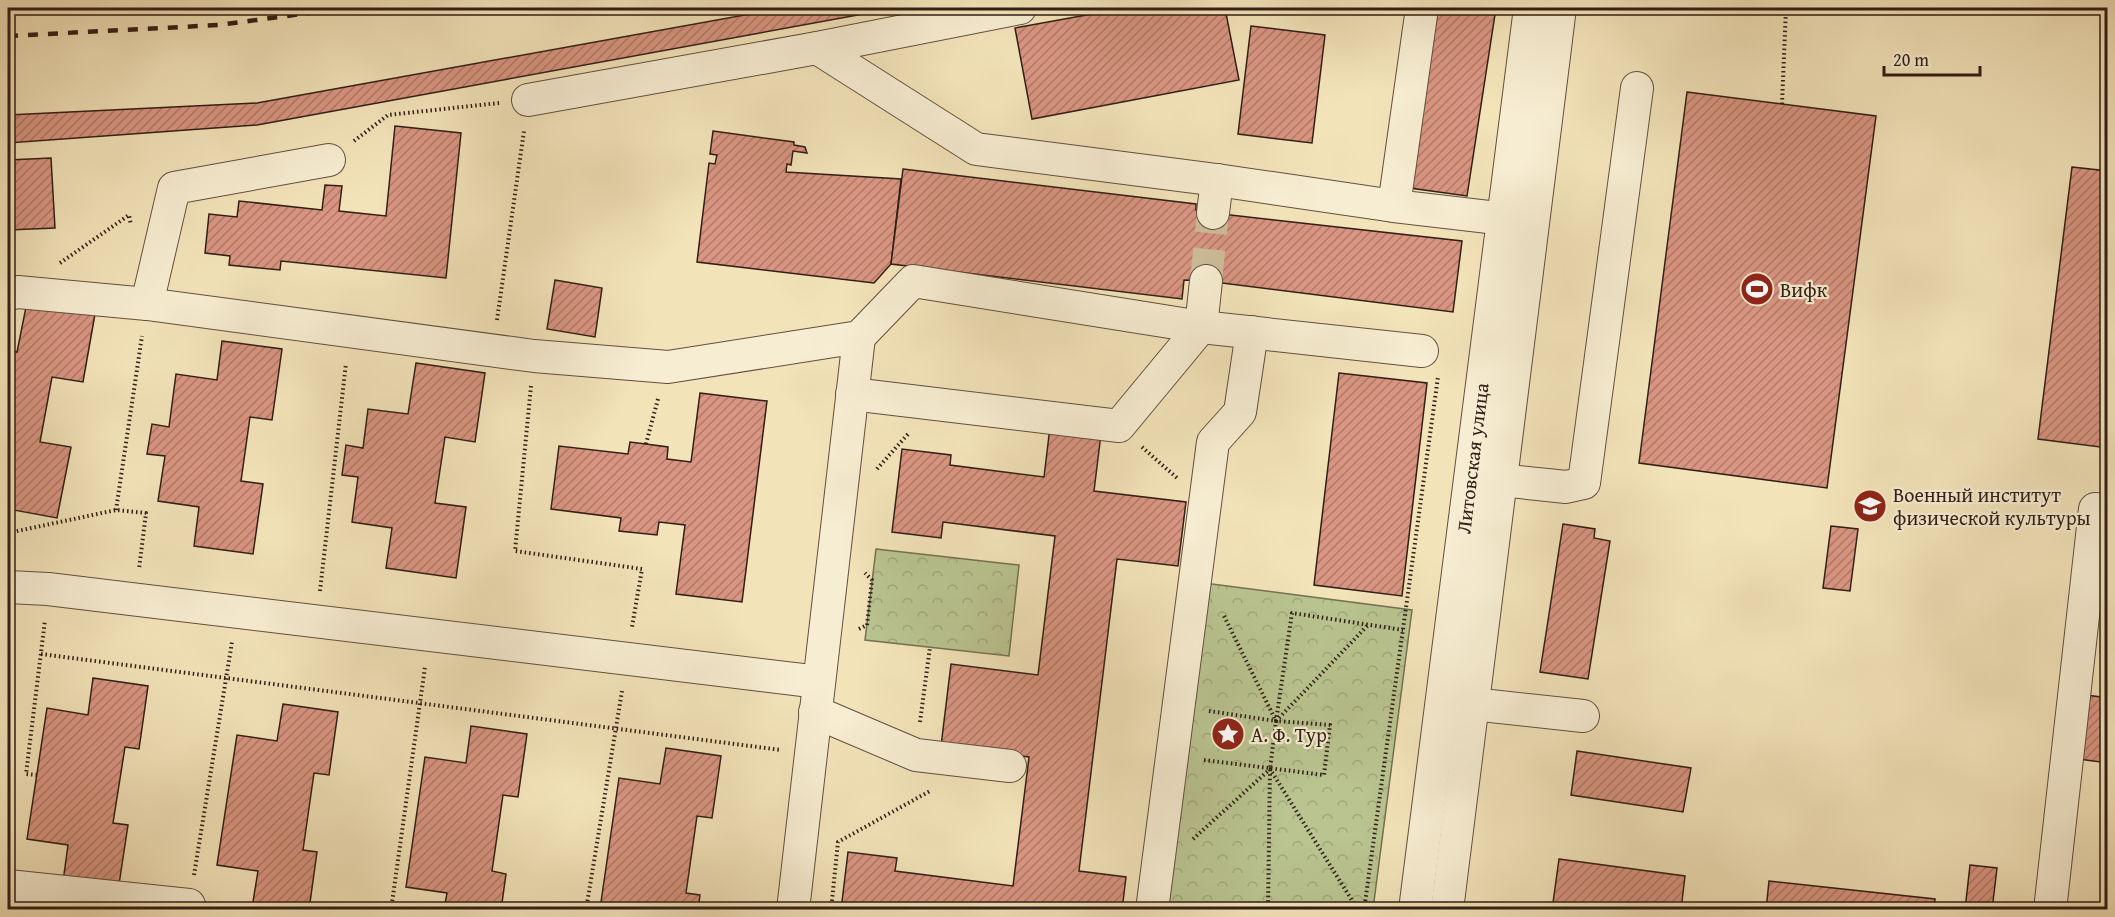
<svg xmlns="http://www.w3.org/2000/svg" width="2115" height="917" font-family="'Gentium Book Plus',serif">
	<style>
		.forest { fill: url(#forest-crowns); stroke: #757153; stroke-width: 1.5 }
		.building { fill: url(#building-hatch); stroke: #311e16; stroke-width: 1.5 }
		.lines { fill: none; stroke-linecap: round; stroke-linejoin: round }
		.minor-tunnel { stroke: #ccbc98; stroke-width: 32; stroke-dasharray: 32 16; stroke-linecap: butt }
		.minor-casing { stroke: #624f3f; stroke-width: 34 }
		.path { stroke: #311e16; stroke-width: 4; stroke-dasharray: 1.5 3; stroke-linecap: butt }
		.minor { stroke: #f7edd2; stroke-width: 32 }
		.rail { stroke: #311e16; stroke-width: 4.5; stroke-dasharray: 10 10; stroke-linecap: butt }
		.labels { text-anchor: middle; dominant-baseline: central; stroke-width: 4.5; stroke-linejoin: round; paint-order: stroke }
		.poi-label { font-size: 20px; fill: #311e16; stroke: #f7edd2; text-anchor: start }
		.street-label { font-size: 20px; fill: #311e16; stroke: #f7edd2 }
	</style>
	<defs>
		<pattern id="forest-crowns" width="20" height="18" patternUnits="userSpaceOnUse" patternTransform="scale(1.5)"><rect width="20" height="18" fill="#b9c490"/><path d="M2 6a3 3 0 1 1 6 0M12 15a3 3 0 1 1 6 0" fill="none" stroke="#a0a87b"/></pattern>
		<pattern id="building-hatch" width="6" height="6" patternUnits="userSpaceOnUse" patternTransform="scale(1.5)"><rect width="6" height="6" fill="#d99581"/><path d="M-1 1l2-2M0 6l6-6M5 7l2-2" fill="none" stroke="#b17969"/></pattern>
	</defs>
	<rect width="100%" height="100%" fill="#f3e3b9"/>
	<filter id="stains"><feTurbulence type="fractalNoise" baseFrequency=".00333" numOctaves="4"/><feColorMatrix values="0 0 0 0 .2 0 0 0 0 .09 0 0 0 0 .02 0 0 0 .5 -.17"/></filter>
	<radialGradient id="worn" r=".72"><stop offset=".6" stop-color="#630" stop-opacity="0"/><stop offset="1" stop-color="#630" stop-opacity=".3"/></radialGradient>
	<g class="forest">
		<path d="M876,549l143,16 -10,91 -144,-16z"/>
		<path d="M1204,583l208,27 -39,299 -180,1 -31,-5z"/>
	</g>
	<g class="building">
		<path d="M783,8h113l-639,117 -249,18v-28l249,-12z"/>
		<path d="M1125,8h100l14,72 -207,39 -17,-91z"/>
		<path d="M1438,8h58l-29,188 -57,-8z"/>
		<path d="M1251,26l74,9 -13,108 -74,-9z"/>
		<path d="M1687,92l189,24 -49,372 -188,-25z"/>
		<path d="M395,126l66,7 -15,145 -165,-17 -1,9 -51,-5 1,-9 -25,-3 4,-39 28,3 2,-16 83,9 3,-25 17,1 -3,25 47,5z"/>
		<path d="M713,131l81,11v3l11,2 2,6 -14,-2 -2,14 -4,-1 -1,8 115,7 -10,85 -17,19 -177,-21 12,-99 6,1 2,-9 -7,-1z"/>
		<path d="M51,158l4,70 -47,2v-70z"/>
		<path d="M2072,167l36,4v277l-70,-9z"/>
		<path d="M903,169l293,35v6l17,3 249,28 -9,71 -247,-31 -22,-1 -2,19 -291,-35z"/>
		<path d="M555,280l47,8 -7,49 -48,-8z"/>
		<path d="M27,302l68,12 -12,68 -31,-5 -12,65 31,5 -14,71 -49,-9v-159l9,2z"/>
		<path d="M222,341l60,8 -10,71 -22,-3 -9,64 22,3 -10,70 -59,-8 5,-39 -41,-6 7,-45 -18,-2 5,-30 17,3 7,-53 41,6z"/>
		<path d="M416,363l69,10 -10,69 -30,-5 -10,66 31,4 -10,71 -70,-10 6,-40 -40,-6 6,-45 -16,-2 4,-30 17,3 5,-39 40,5z"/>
		<path d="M1339,373l88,10 -25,213 -88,-11z"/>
		<path d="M700,393l67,8 -25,201 -66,-8 9,-69 -26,-3 -2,13 -38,-4 2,-13 -70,-9 8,-63 69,8 2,-12 16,2 22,3 -1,12 24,3z"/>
		<path d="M1050,427l51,7 -7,57 92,11 -8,64 -61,-7 -38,312 47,6 -4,33h-281l7,-58 49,6 -2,13 118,15 16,-129 -88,-11 10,-82 87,11 17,-139 -112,-14 -2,16 -49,-6 10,-83 49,6 -1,10 94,12z"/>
		<path d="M1563,524l32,5 -1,9 16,3 -22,138 -48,-7z"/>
		<path d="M1831,526l27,3 -8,62 -27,-3z"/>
		<path d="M93,678l55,8 -9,63 -14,-2 -12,76 15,2 -10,66 -55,-9 5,-37 -41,-6 20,-131 41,7z"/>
		<path d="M2064,692l44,6v65l-52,-7z"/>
		<path d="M283,704l55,8 -9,63 -15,-2 -11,77 14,2 -8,58 -57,-2 6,-37 -41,-6 20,-130 40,6z"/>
		<path d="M471,726l56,8 -9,63 -15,-2 -11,76 14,3 -5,36h-57l3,-17 -41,-6 19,-130 41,6z"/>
		<path d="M666,748l55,8 -9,62 -15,-2 -11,77 14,2 -2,15 -98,-1 19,-131 41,6z"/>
		<path d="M1577,751l114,17 -8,44 -112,-17z"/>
		<path d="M1559,859l126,17 -4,34h-129z"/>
		<path d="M1970,865l27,3 -5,42h-27z"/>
		<path d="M2108,868v42h-6z"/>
		<path d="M1769,881l166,18 -1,11h-168z"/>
	</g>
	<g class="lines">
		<path class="minor-tunnel" d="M1206,281l7,-68"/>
		<defs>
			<g id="minor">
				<path d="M1422,8l-28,198 129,15"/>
				<path d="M817,48l159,101 241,31 177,26"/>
				<path d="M528,100l289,-52 203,-40"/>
				<path d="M1213,213l4,-33"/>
				<path d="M8,294l10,-2 129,12 387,52 134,11 191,-30 54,-56 288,46 221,24"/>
				<path d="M147,304l27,-116 155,-28"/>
				<path d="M852,394l267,32 82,-99 5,-46"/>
				<path d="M1481,478l85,9 18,-4 53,-395"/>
				<path d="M8,587l40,2 771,93"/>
				<path d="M1454,702l129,14"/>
				<path d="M815,712l101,43 94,11"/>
				<path d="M8,886l181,19 -1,5"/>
				<path d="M793,910l66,-573"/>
				<path d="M1152,910l61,-468 27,-30 12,-80"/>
				<path d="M1415,910l115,-902"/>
				<path d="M1447,910l113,-902"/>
				<path d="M2050,910l45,-401 13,1"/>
			</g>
		</defs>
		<use href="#minor" class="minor-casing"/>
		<g class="path">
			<path d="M1782,104l4,-96"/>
			<path d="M354,141l34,-26 111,-12"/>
			<path d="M60,263l69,-48 2,10"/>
			<path d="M497,320l27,-189"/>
			<path d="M531,386l-16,165 127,18 -10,58"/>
			<path d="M646,444l12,-45"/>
			<path d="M1142,447l35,31"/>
			<path d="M877,469l31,-35"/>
			<path d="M116,510l26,-174"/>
			<path d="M8,533l108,-23 30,3 -7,56"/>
			<path d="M320,591l26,-228"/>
			<path d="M1224,616l52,105 92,-96"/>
			<path d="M859,629l8,-4 5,-45 -7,-7"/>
			<path d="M41,654l740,96"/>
			<path d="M1209,711l67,10 16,-108 111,17"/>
			<path d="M920,722l10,-75"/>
			<path d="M1204,760l120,15 6,-50 -54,-4 -6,48 -2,141"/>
			<path d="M37,775l-11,-1 19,-154"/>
			<path d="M1193,839l77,-70 88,141"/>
			<path d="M194,875l38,-233"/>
			<path d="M391,910l34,-243"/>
			<path d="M586,910l36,-219"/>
			<path d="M831,910l7,-68 92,-51"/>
			<path d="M1364,910l74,-533"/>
		</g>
		<use href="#minor" class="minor"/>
		<g class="rail">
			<path d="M8,12l73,-4"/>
			<path d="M8,36l211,-11 128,-17"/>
		</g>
	</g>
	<defs>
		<symbol id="stadium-disc" viewBox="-11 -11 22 22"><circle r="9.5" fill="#8f2418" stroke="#f7edd2"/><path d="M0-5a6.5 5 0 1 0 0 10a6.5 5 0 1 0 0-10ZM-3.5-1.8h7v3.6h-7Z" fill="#fff"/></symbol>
		<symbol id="university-disc" viewBox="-11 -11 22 22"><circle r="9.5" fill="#8f2418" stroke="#f7edd2"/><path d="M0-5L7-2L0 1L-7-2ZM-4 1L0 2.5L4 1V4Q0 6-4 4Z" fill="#fff"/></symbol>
		<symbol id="sight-disc" viewBox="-11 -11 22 22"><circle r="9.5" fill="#8f2418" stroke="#f7edd2"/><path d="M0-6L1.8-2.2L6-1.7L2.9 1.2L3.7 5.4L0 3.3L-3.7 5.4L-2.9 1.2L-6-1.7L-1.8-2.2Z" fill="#fff"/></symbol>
	</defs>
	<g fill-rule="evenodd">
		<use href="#stadium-disc" x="1738" y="270" width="38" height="38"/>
		<use href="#university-disc" x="1851" y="487" width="38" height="38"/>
		<use href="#sight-disc" x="1209" y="715" width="38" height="38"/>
	</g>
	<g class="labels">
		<g class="poi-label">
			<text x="1780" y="289">Вифк</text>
			<text x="1893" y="494">Военный институт<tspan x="1893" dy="23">физической культуры</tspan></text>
			<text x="1251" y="734">А. Ф. Тур</text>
		</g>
		<g class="street-label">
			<text transform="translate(1472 458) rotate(-83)">Литовская улица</text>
		</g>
	</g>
	<rect width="2115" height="917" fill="none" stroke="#f3e3b9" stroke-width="30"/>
	<rect x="9" y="9" width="2097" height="899" fill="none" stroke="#311e16" stroke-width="3"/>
	<rect x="15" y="15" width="2085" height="887" fill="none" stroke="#311e16" stroke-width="1.5"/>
	<path d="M1884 66v9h96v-9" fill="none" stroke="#311e16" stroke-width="3"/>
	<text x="1893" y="66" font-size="18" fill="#311e16" stroke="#f7edd2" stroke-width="4.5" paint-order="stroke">20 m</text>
	<rect width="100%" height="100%" filter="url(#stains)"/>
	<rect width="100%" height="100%" fill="url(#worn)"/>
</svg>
